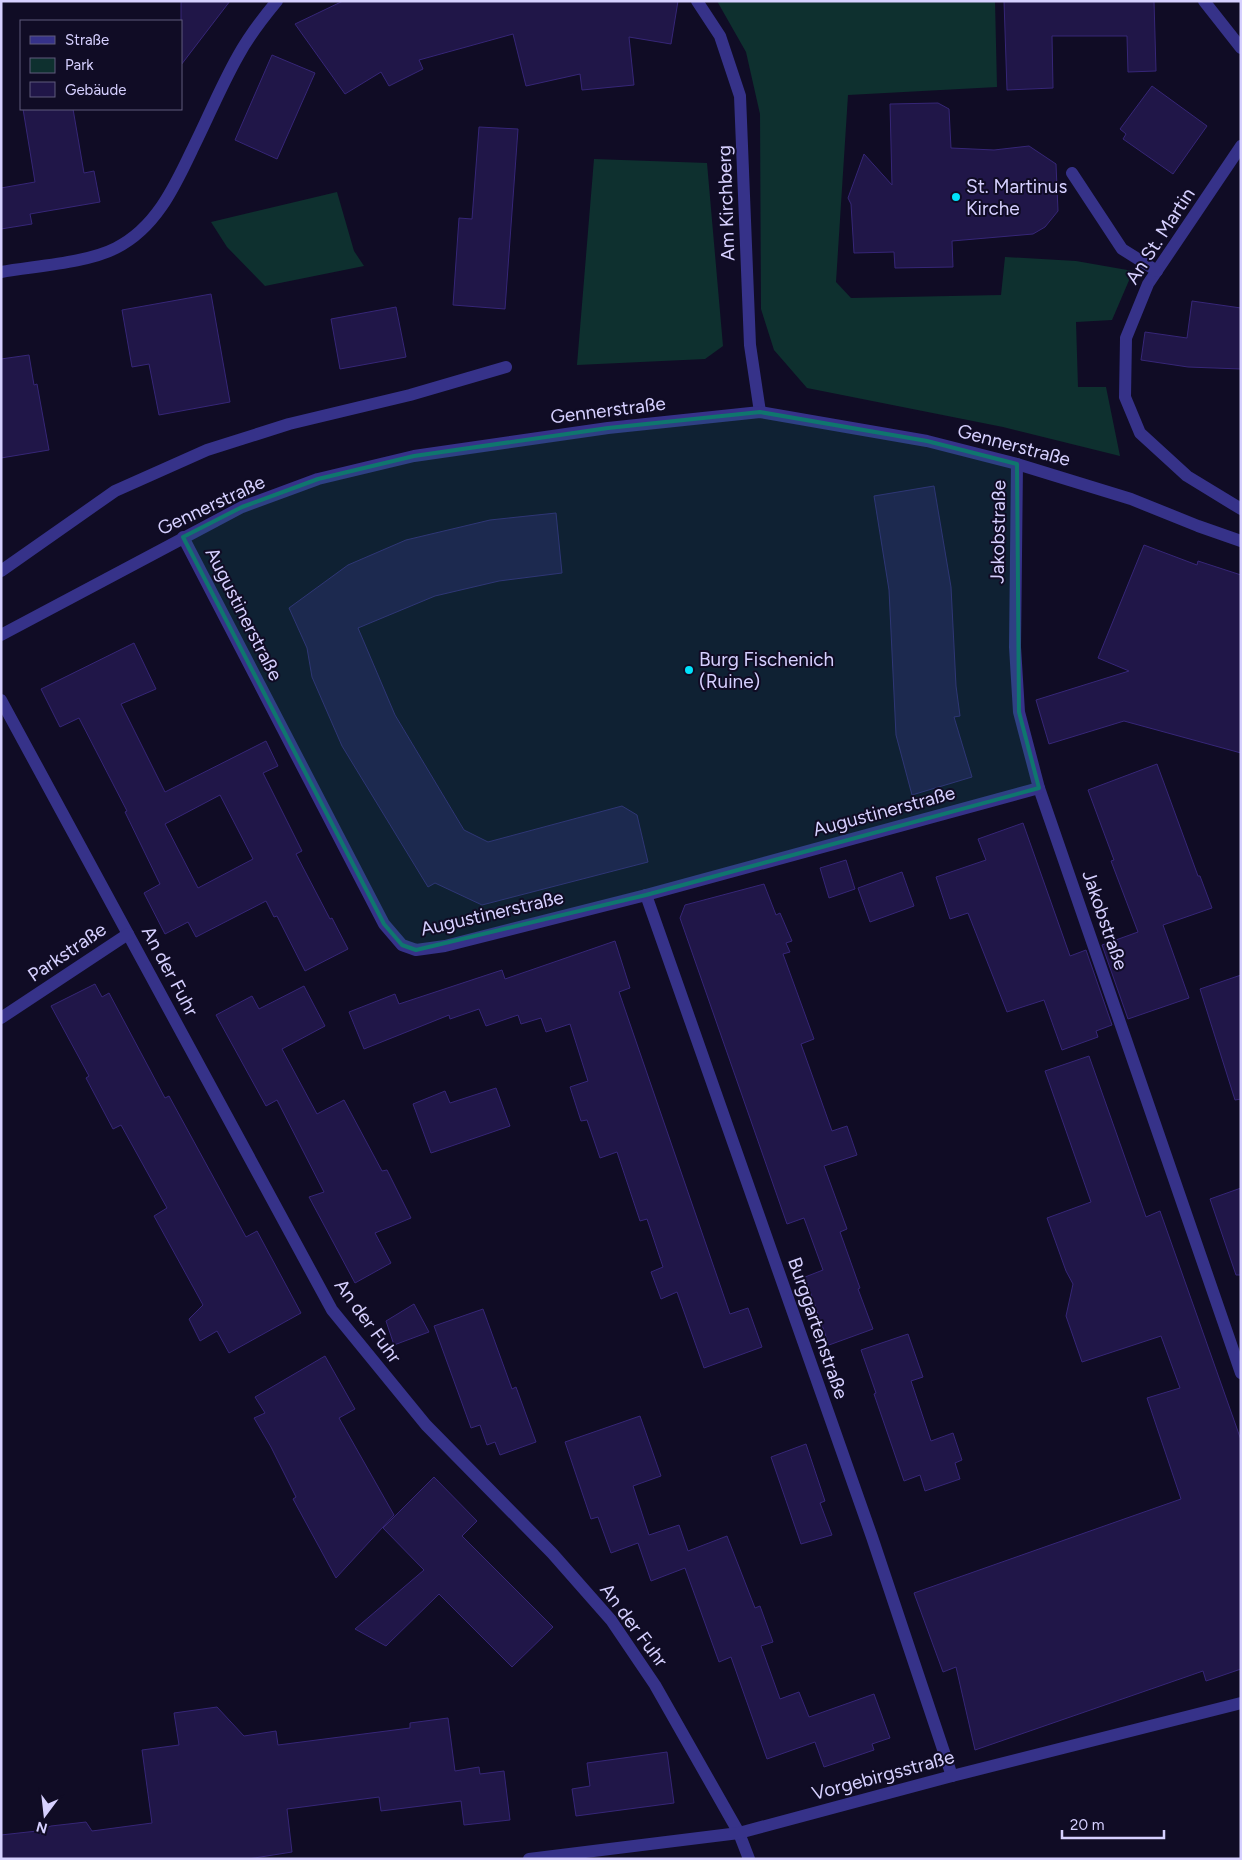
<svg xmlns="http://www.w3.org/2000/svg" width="1242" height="1860" font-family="Figtree,sans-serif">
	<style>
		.green { fill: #0e302f }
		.building { fill: #201648; stroke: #362677; fill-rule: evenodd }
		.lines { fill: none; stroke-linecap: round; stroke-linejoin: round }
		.minor { stroke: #363289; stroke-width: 12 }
		.marked { fill: #0f766e; fill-opacity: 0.2; stroke: #0f766e; stroke-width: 4; stroke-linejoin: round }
		.poi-dot { fill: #00e2fb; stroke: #100c25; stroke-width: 2 }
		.labels { text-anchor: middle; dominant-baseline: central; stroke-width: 4; stroke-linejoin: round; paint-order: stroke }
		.poi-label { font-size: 19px; fill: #d6d0ff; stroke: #100c25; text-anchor: start }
		.street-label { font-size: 19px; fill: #d6d0ff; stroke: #100c25 }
	</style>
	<rect width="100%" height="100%" fill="#100c25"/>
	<g class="green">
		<path d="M717,1h278l2,86 -149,8 -12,187 15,16 150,-3 4,-38 71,4 57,10 -21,49 -36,2 2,65h28l14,69 -117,-29 -196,-39 -33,-38 -13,-41 -1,-195 -14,-62z"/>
		<path d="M594,159l113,4 16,183 -18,13 -128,6z"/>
		<path d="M337,192l17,59 10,15 -99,20 -38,-39 -16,-25z"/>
	</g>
	<g class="building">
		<path d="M181,1h49l-49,64z"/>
		<path d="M343,1h335l-7,43 -42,-7 5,48 -52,5 -2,-16 -54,12 -13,-52 -94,26 4,9 -34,17 -8,-14 -36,22 -50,-70z"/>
		<path d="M1004,1h150l2,70 -28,1 -1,-36h-75l1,52 -46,2z"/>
		<path d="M272,55l43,18 -38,86 -42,-19z"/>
		<path d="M1152,86l55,40 -34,48 -50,-35 3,-5 -6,-5z"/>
		<path d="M938,103l11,6 2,39 43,2 35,-4 27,18 2,47 -13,16 -12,7 -81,7 1,26 -58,1 -1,-16 -40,1 -3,-49 -3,-6 16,-44 28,31 -2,-81z"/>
		<path d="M23,109h50l11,64 10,-2 6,31 -70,12 2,10 -31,5v-41l34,-6z"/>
		<path d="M479,127l39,2 -13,180 -52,-4 6,-87 13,1z"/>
		<path d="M211,294l19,108 -71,13 -10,-51 -17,3 -10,-57z"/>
		<path d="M1192,301l49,7v61l-53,-2 -47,-7 4,-28 42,6z"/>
		<path d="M396,307l10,50 -66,12 -9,-50z"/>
		<path d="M29,355l5,30 3,-1 12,66 -48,8v-99z"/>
		<path d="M934,486l17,101 5,99 4,30 -6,1 18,60 -60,18 -16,-60 -7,-145 -15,-94z"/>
		<path d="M556,513l6,60 -63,8 -64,15 -77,32 37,87 69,115 24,12 134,-36 15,9 11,47 -166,43 -47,-22 -7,4 -86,-141 -30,-69 -5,-29 -18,-40 59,-43 58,-25 84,-20z"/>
		<path d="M1144,545l53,20 1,-4 43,14v178l-117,-32 -75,23 -13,-44 93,-29 -31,-13z"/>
		<path d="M134,643l22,46 -35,15 44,88 101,-51 12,25 -15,7 39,78 -6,3 34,65 2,-1 16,31 -43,22 -28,-55 -3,1 -8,-16 -70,36 -8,-15 -23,12 -21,-41 16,-9 -35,-72 2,-1 -48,-93 -19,9 -19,-38zM220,795l33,64 -55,29 -33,-64z"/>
		<path d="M1157,764l41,112h2l12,32 -49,17 26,73 -61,21 -26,-74 36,-13 -27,-71 3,-1 -26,-70z"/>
		<path d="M1023,823l47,133 16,-6 26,75 -16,6 2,6 -36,13 -18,-50 -37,12 -39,-99 -18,6 -14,-42 50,-17 -8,-21z"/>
		<path d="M846,860l9,29 -26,9 -9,-30z"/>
		<path d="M902,872l12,34 -44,16 -12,-34z"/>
		<path d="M764,884l12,31 4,-2 12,28 -6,2 4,9 -7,2 31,85 -13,5 31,87 15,-5 10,29 -33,11 23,63 -7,3 20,56 -2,1 15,40 -44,16 -24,-68 18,-7 -19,-52 -17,6 -107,-306 5,-13z"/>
		<path d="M615,941l15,47 -11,4 111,322 18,-6 14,39 -58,21 -27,-76 -16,7 -10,-27 12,-5 -16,-48 -7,2 -23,-69 -17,6 -13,-38 -6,1 -11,-34 18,-6 -18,-57 -24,8 -5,-14 -20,6 -3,-9 -32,11 -7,-17 -29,10 -1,-4 -85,34 -15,-37 46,-18 4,10 103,-34 3,9z"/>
		<path d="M1241,975v124l-6,1 -35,-111z"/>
		<path d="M95,984l7,13 7,-4 56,105 4,-2 77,141 11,-6 44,82 -72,40 -12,-22 -17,10 -11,-22 14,-14 -49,-89 13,-8 -46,-83 -8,4 -27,-51 3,-2 -38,-70z"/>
		<path d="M304,986l21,40 -43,23 35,65 27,-14 38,71 5,-1 24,48 -36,15 16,30 -36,20 -46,-86 15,-5 -47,-92 -11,6 -50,-91 36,-19 7,13z"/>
		<path d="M1089,1056l57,161 14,-6 81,229v229l-35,12 -3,-10 -228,79 -19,-83 -13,5 -29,-79 267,-94 -34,-101 33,-10 -19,-52 -79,26 -16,-46 7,-32 -7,-13 -19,-53 44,-16 -46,-131z"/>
		<path d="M496,1088l14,38 -79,27 -18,-49 32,-13 5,12z"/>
		<path d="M1241,1188v87h-5l-26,-76z"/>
		<path d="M414,1304l15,28 -35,13 -8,-24z"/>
		<path d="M483,1309l29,80 4,-2 20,55 -36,13 -5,-13 -8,3 -7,-20 -9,3 -37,-102z"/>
		<path d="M908,1334l15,43 -12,4 20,60 22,-8 9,27 -7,3 5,16 -35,12 -5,-16 -16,6 -30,-87 2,-1 -15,-43z"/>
		<path d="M325,1356l30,53 -16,9 55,97 -58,63 -43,-79 3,-2 -25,-50 -17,-29 11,-5 -10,-16z"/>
		<path d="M640,1416l21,60 -28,10 16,49 30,-10 9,26 39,-15 28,72 5,-2 13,36 -12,4 19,53 19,-7 10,25 65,-23 16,44 -18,6 2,6 -50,17 -9,-25 -48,17 -36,-102 -12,5 -34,-94 -34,13 -13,-38 -27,10 -13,-36 -7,2 -26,-77z"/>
		<path d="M806,1444l19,57 -5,2 12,32 -31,9 -30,-87z"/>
		<path d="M434,1477l43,44 -15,15 91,91 -41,40 -73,-73 -53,52 -31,-17 69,-59 -41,-42z"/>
		<path d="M217,1707l27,29 32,-5 2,14 132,-17v-5l38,-5 7,53 24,-4 1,7 24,-3 6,49 -46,5 -3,-24 -80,10 -2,-14 -92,12 5,43 -44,7h-247v-24l45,-5v-2l5,-2 35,-4 6,9 60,-8 -10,-73 37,-5 -5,-32z"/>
		<path d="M667,1752l7,51 -98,13 -4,-27 18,-3 -3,-23z"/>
	</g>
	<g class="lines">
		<g class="minor">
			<path d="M697,1l23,35 20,60 10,249 10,67"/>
			<path d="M1204,1l37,47"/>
			<path d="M1241,146l-93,138 -22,54 -1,59 15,36 47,43 54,33"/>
			<path d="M1072,173l50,76 35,22"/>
			<path d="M1,272c33,-6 86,-9 115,-24 40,-20 59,-62 77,-100 15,-30 28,-62 45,-92 11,-20 24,-37 39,-55"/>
			<path d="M1017,464l-2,183 4,65 20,76 202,585"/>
			<path d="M183,537l201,387 18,21 14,5 29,-4 201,-51 393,-107"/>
			<path d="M1,571l114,-80 92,-41 82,-26 121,-29 96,-28"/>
			<path d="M1,635l241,-128 76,-28 96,-23 194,-28 152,-16 167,29 90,23 114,35 67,27 43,15"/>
			<path d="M1,700l331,610 94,115 126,128 59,67 44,65 84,148 10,26"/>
			<path d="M646,895l226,642 80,239"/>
			<path d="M1,1018l127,-84"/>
			<path d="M529,1859l210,-26 213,-57 289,-73"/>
		</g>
	</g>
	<path class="marked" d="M760,412l167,29 90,23 2,248 20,76 -393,107 -230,55 -14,-5 -18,-21 -201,-387 59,-30 76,-28 96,-23 194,-28z"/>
	<g class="poi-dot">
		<circle cx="956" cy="197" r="5"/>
		<circle cx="689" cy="670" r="5"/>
	</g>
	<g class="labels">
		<g class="poi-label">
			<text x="966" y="186">St. Martinus<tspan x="966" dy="22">Kirche</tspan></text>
			<text x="699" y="659">Burg Fischenich<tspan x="699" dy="22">(Ruine)</tspan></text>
		</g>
		<g class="street-label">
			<text transform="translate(726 203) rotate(-92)">Am Kirchberg</text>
			<text transform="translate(1160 236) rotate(-57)">An St. Martin</text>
			<text transform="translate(608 410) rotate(-7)">Gennerstraße</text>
			<text transform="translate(1014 445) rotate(15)">Gennerstraße</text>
			<text transform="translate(211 505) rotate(-25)">Gennerstraße</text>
			<text transform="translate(998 532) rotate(-89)">Jakobstraße</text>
			<text transform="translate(244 614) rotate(63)">Augustinerstraße</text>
			<text transform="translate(884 811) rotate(-15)">Augustinerstraße</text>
			<text transform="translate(492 913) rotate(-13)">Augustinerstraße</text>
			<text transform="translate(1105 920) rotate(71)">Jakobstraße</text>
			<text transform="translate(67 952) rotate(-34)">Parkstraße</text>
			<text transform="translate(170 971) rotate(62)">An der Fuhr</text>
			<text transform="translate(368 1321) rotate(54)">An der Fuhr</text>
			<text transform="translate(818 1328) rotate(71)">Burggartenstraße</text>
			<text transform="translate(634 1625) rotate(53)">An der Fuhr</text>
			<text transform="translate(883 1775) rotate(-15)">Vorgebirgsstraße</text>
		</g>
	</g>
	<rect width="1242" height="1860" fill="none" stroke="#d6d0ff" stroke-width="5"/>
	<rect x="20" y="20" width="162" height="90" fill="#100c25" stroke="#5f5a7c"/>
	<rect x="30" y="36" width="25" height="8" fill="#363289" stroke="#5f5a7c"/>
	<text x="65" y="45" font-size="15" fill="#d6d0ff">Straße</text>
	<rect x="30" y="58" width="25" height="15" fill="#0e302f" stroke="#5f5a7c"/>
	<text x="65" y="70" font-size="15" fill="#d6d0ff">Park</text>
	<rect x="30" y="82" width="25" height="15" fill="#201648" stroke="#5f5a7c"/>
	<text x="65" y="95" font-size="15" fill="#d6d0ff">Gebäude</text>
	<g transform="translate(45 1815) rotate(195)" stroke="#100c25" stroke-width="4" paint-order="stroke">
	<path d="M0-4L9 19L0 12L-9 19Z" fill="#d6d0ff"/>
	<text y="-8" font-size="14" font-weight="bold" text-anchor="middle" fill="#d6d0ff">N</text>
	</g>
	<path d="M1062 1830v8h102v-8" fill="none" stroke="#d6d0ff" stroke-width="2.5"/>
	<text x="1070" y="1830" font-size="15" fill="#d6d0ff" stroke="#100c25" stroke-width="4" paint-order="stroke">20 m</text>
</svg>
